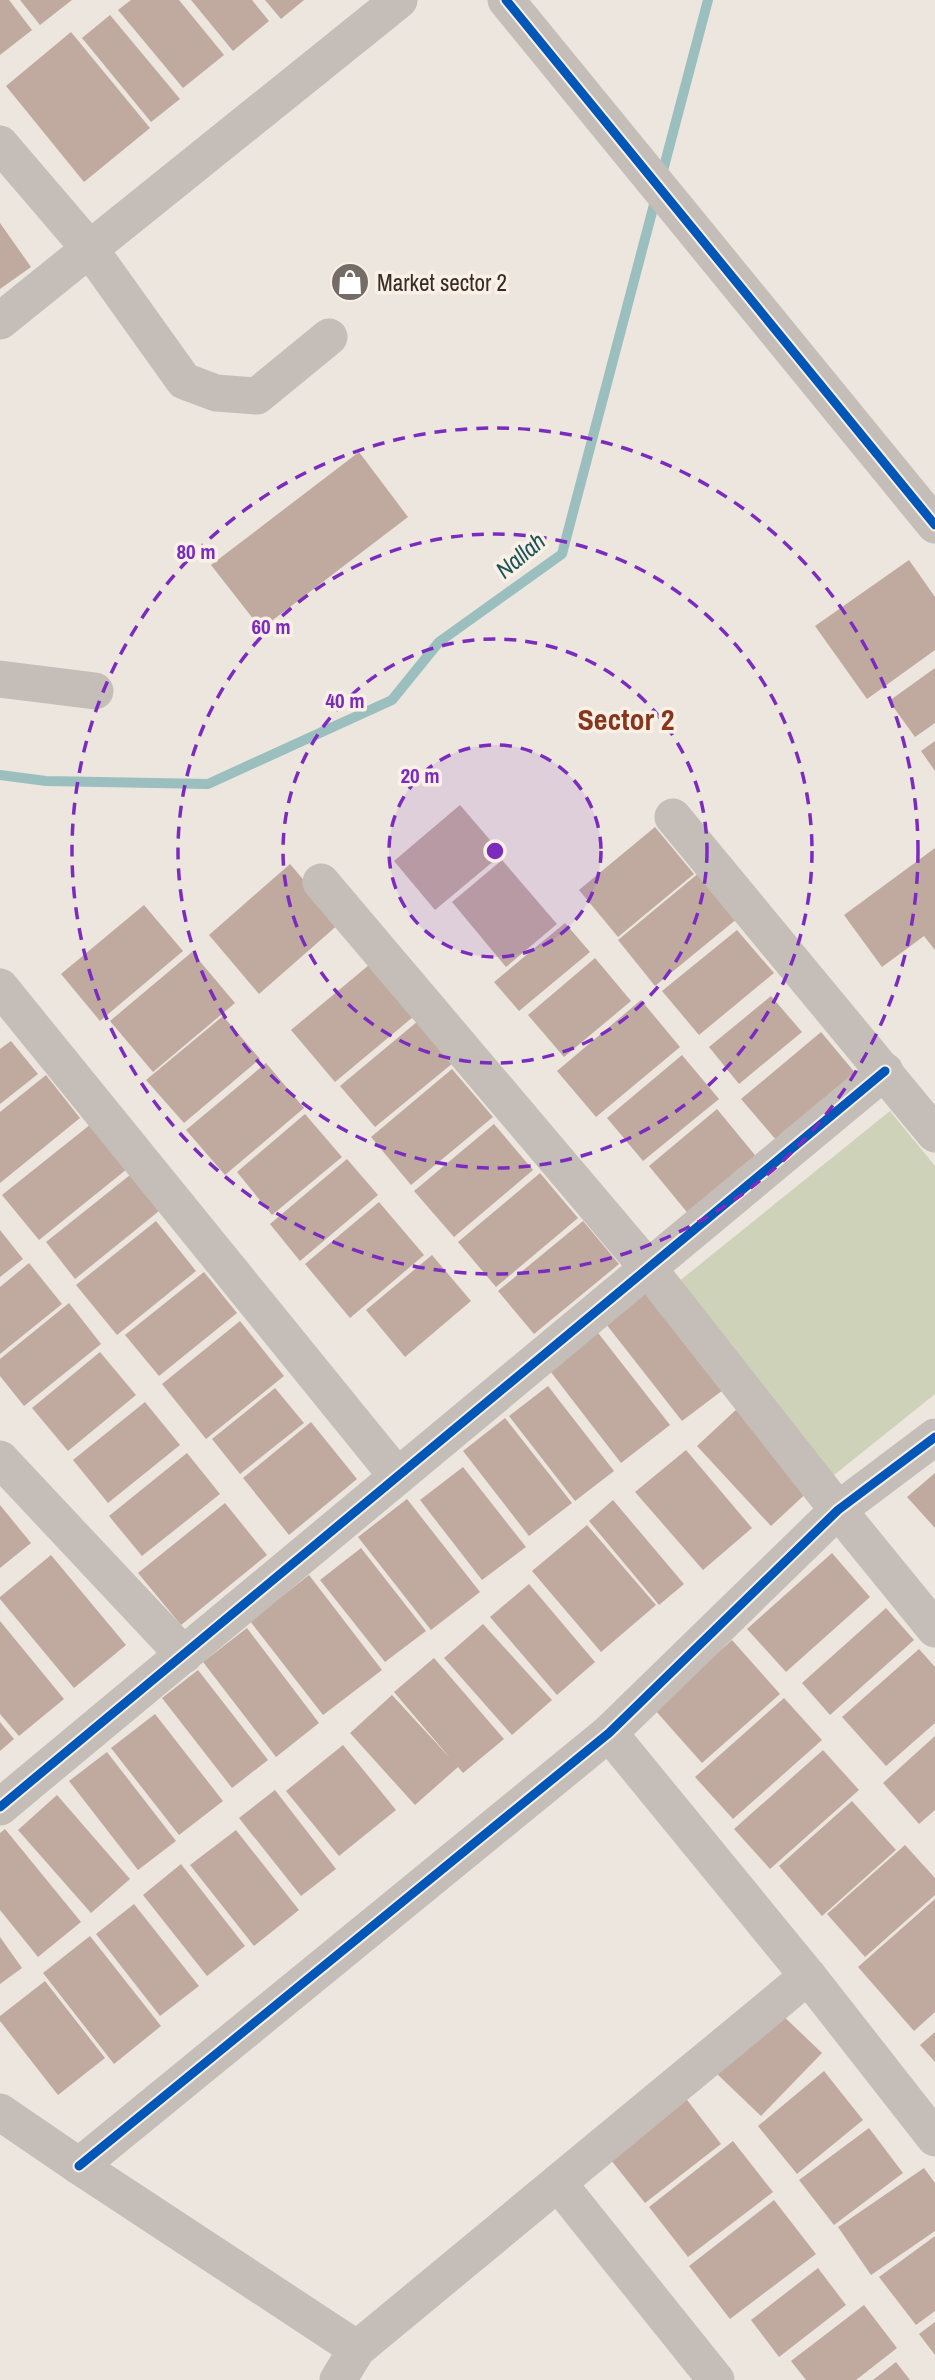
<svg xmlns="http://www.w3.org/2000/svg" width="935" height="2380" font-family="'Archivo Narrow',sans-serif">
	<style>
		.green { fill: #cdd2b8 }
		.lines { fill: none; stroke-linecap: round; stroke-linejoin: round }
		.stream { stroke: #9abfbe; stroke-width: 10 }
		.building { fill: #c0aaa0 }
		.minor { stroke: #c5beb8; stroke-width: 37 }
		.cycleway-casing { stroke: #faf0e6; stroke-width: 13 }
		.cycleway { stroke: #0057b8; stroke-width: 9 }
		.ring { fill: none; stroke: #7b2cbf; stroke-width: 3.5; stroke-dasharray: 12 9 }
		.labels { text-anchor: middle; dominant-baseline: central; stroke-width: 7; stroke-linejoin: round; paint-order: stroke }
		.poi-label { font-size: 23px; fill: #362b26; stroke: #faf0e6; text-anchor: start }
		.water-label { font-size: 24px; font-style: italic; fill: #1b5558; stroke: #faf0e6 }
		.district-label { font-size: 30px; font-weight: bold; fill: #87351d; stroke: #faf0e6 }
		.centre { fill: #7b2cbf; stroke: #faf0e6; stroke-width: 3.5 }
		.ring-label { font-size: 21px; text-anchor: middle; font-weight: bold; fill: #7b2cbf; stroke: #faf0e6; stroke-width: 7; stroke-linejoin: round; paint-order: stroke }
	</style>
	<rect width="100%" height="100%" fill="#ece6df"/>
	<path class="green" d="M890,1111l45,55v228l-106,85 -157,-192z"/>
	<g class="lines">
		<g class="stream">
			<path d="M661,178l47,-178"/>
			<path d="M0,775l46,6 162,3 184,-84 47,-58 123,-88 94,-357"/>
		</g>
	</g>
	<g class="building">
		<path d="M0,0h9l23,30 -32,25z"/>
		<path d="M20,0h52l-32,25z"/>
		<path d="M131,0h48l45,55 -41,33 -65,-78z"/>
		<path d="M191,0h61l17,21 -36,30z"/>
		<path d="M265,0h39l-23,19z"/>
		<path d="M110,15l70,84 -29,23 -69,-84z"/>
		<path d="M71,32l79,96 -66,54 -78,-96z"/>
		<path d="M0,223l31,44 -31,22z"/>
		<path d="M359,452l49,65 -147,112 -50,-64z"/>
		<path d="M909,560l26,37v53l-68,49 -52,-73z"/>
		<path d="M935,668v55l-20,14 -26,-36z"/>
		<path d="M935,741v30l-14,-20z"/>
		<path d="M460,805l42,49 -67,56 -41,-49z"/>
		<path d="M655,827l39,47 -76,63 -39,-47z"/>
		<path d="M935,848v102l-11,-14 -42,31 -38,-52z"/>
		<path d="M502,860l55,64 -51,43 -54,-65z"/>
		<path d="M290,864l50,59 -81,71 -50,-59z"/>
		<path d="M700,872l38,46 -83,68 -37,-46z"/>
		<path d="M144,905l39,46 -83,70 -39,-47z"/>
		<path d="M565,923l25,29 -71,59 -25,-29z"/>
		<path d="M737,930l37,43 -75,62 -37,-44z"/>
		<path d="M192,952l43,51 -82,69 -43,-51z"/>
		<path d="M595,958l36,43 -67,56 -36,-42z"/>
		<path d="M369,965l44,52 -78,65 -44,-52z"/>
		<path d="M771,996l31,36 -63,52 -30,-37z"/>
		<path d="M641,1000l39,47 -84,70 -39,-46z"/>
		<path d="M223,1016l37,43 -76,64 -38,-43z"/>
		<path d="M424,1016l35,42 -84,69 -35,-41z"/>
		<path d="M821,1032l36,43 -80,66 -36,-42z"/>
		<path d="M11,1041l27,33 -38,30v-55z"/>
		<path d="M682,1055l37,44 -76,62 -36,-43z"/>
		<path d="M266,1063l38,45 -79,67 -39,-45z"/>
		<path d="M452,1069l41,48 -82,68 -40,-48z"/>
		<path d="M46,1075l34,43 -80,65v-71z"/>
		<path d="M717,1109l42,51 -68,57 -42,-51z"/>
		<path d="M305,1114l37,43 -70,58 -35,-43z"/>
		<path d="M91,1124l36,45 -88,71 -37,-45z"/>
		<path d="M494,1124l39,46 -79,67 -40,-46z"/>
		<path d="M347,1159l31,36 -78,66 -30,-37z"/>
		<path d="M540,1173l38,45 -82,69 -38,-45z"/>
		<path d="M130,1175l29,36 -84,68 -29,-37z"/>
		<path d="M379,1202l45,53 -74,63 -45,-54z"/>
		<path d="M156,1221l40,50 -79,64 -41,-50z"/>
		<path d="M583,1221l36,43 -85,70 -36,-43z"/>
		<path d="M0,1230l23,29 -23,18z"/>
		<path d="M432,1255l39,46 -66,56 -39,-47z"/>
		<path d="M29,1263l33,41 -62,50v-67z"/>
		<path d="M204,1272l33,41 -78,63 -34,-41z"/>
		<path d="M655,1286l76,98 -49,37 -76,-97z"/>
		<path d="M69,1303l32,41 -77,62 -24,-30v-17z"/>
		<path d="M240,1321l44,55 -78,63 -44,-55z"/>
		<path d="M595,1329l75,96 -49,38 -74,-96z"/>
		<path d="M100,1352l36,43 -68,56 -36,-43z"/>
		<path d="M548,1386l66,85 -39,30 -66,-85z"/>
		<path d="M275,1388l29,35 -64,51 -28,-35z"/>
		<path d="M145,1402l35,43 -72,58 -35,-43z"/>
		<path d="M740,1406l74,80 -43,40 -74,-80z"/>
		<path d="M505,1418l67,85 -43,33 -66,-85z"/>
		<path d="M311,1422l46,57 -68,56 -46,-57z"/>
		<path d="M686,1450l66,78 -49,42 -68,-78z"/>
		<path d="M187,1453l33,41 -78,62 -33,-40z"/>
		<path d="M463,1467l63,80 -44,33 -62,-80z"/>
		<path d="M935,1473v55l-28,-31z"/>
		<path d="M407,1499l73,93 -49,38 -73,-93z"/>
		<path d="M613,1500l71,84 -25,21 -70,-84z"/>
		<path d="M225,1503l42,52 -86,70 -43,-52z"/>
		<path d="M0,1505l31,38 -31,25z"/>
		<path d="M587,1525l69,80 -55,47 -69,-81z"/>
		<path d="M361,1548l65,83 -41,31 -65,-82z"/>
		<path d="M832,1553l38,44 -84,75 -39,-43z"/>
		<path d="M51,1555l75,90 -52,43 -74,-89v-2z"/>
		<path d="M309,1575l73,95 -59,45 -73,-94z"/>
		<path d="M529,1584l66,78 -38,33 -67,-78z"/>
		<path d="M886,1608l28,32 -84,75 -28,-32z"/>
		<path d="M0,1621l64,78 -45,37 -19,-22z"/>
		<path d="M483,1624l69,76 -40,35 -68,-77z"/>
		<path d="M247,1628l72,95 -43,34 -73,-95z"/>
		<path d="M732,1640l48,54 -78,69 -48,-54z"/>
		<path d="M919,1649l16,18v56l-49,43 -44,-49z"/>
		<path d="M434,1658l70,81 -41,34 -5,-6 -43,38 -65,-72 42,-38 58,63 -56,-66z"/>
		<path d="M198,1670l70,90 -36,28 -70,-90z"/>
		<path d="M784,1698l38,42 -89,79 -38,-42z"/>
		<path d="M155,1714l68,87 -44,34 -68,-87z"/>
		<path d="M0,1722l14,17 -14,12z"/>
		<path d="M935,1736v74l-16,14 -36,-41z"/>
		<path d="M343,1745l53,65 -57,46 -53,-65z"/>
		<path d="M823,1750l36,40 -89,79 -36,-40z"/>
		<path d="M107,1752l69,89 -38,29 -69,-89z"/>
		<path d="M275,1790l61,79 -35,27 -62,-78z"/>
		<path d="M57,1795l73,84 -39,34 -73,-83z"/>
		<path d="M852,1801l44,49 -74,66 -43,-50z"/>
		<path d="M5,1829l76,93 -43,35 -38,-47v-77z"/>
		<path d="M236,1830l63,80 -45,36 -64,-81z"/>
		<path d="M905,1845l30,33v17l-70,62 -38,-43z"/>
		<path d="M181,1864l64,82 -38,30 -64,-81z"/>
		<path d="M935,1899v113l-21,19 -56,-64z"/>
		<path d="M134,1904l65,82 -39,30 -64,-82z"/>
		<path d="M90,1936l71,90 -47,38 -71,-91z"/>
		<path d="M0,1937l22,31 -22,16z"/>
		<path d="M45,1981l60,77 -47,37 -58,-74v-5z"/>
		<path d="M777,2010l45,43 -61,63 -45,-43z"/>
		<path d="M935,2032v30l-15,-17z"/>
		<path d="M824,2071l39,49 -66,54 -39,-48z"/>
		<path d="M684,2096l37,48 -76,59 -38,-48z"/>
		<path d="M869,2128l34,45 -69,52 -35,-45z"/>
		<path d="M733,2141l40,51 -85,65 -39,-50z"/>
		<path d="M924,2168l11,15v48l-64,44 -33,-48z"/>
		<path d="M774,2200l42,54 -86,65 -41,-53z"/>
		<path d="M935,2236v75l-19,14 -37,-48z"/>
		<path d="M818,2268l28,37 -67,52 -28,-37z"/>
		<path d="M864,2305l33,43 -41,32h-50l-15,-19z"/>
		<path d="M935,2322v33l-16,-21z"/>
		<path d="M896,2362l14,18h-37z"/>
	</g>
	<g class="lines">
		<g class="minor">
			<path d="M506,0l429,525"/>
			<path d="M0,144l89,104 95,133 32,12 41,3 72,-59"/>
			<path d="M0,321l399,-321"/>
			<path d="M0,679l95,12"/>
			<path d="M673,817l262,317"/>
			<path d="M321,882l327,386 190,242 97,119"/>
			<path d="M0,987l397,489"/>
			<path d="M0,1459l184,196"/>
			<path d="M609,1733l199,243 127,162"/>
			<path d="M0,1807l885,-736"/>
			<path d="M0,2112l79,54 278,183"/>
			<path d="M79,2166l530,-433 229,-223 97,-73"/>
			<path d="M558,2183l158,197"/>
			<path d="M338,2380l19,-31 451,-373"/>
		</g>
		<defs>
			<g id="cycleway">
				<path d="M506,0l429,525"/>
				<path d="M0,1807l885,-736"/>
				<path d="M79,2166l530,-433 229,-223 97,-73"/>
			</g>
		</defs>
		<use href="#cycleway" class="cycleway-casing"/>
		<use href="#cycleway" class="cycleway"/>
	</g>
	<circle cx="495" cy="851" r="106" fill="#7b2cbf" fill-opacity=".12"/>
	<g class="ring">
		<circle cx="495" cy="851" r="106"/>
		<circle cx="495" cy="851" r="212"/>
		<circle cx="495" cy="851" r="317"/>
		<circle cx="495" cy="851" r="423"/>
	</g>
	<defs>
		<symbol id="shop-disc" viewBox="-11 -11 22 22"><circle r="9.5" fill="#766c67" stroke="#faf0e6"/><path d="M-5-2.5h2.3a2.7 3.5 0 0 1 5.4 0H5L5.5 6h-11ZM-1.5-2.5h3a1.5 2.3 0 0 0-3 0Z" fill="#fff"/></symbol>
	</defs>
	<g fill-rule="evenodd">
		<use href="#shop-disc" x="328" y="260" width="44" height="44"/>
	</g>
	<g class="labels">
		<g class="poi-label">
			<text x="377" y="282">Market sector 2</text>
		</g>
		<g class="water-label">
			<text transform="translate(520 555) rotate(-40)">Nallah</text>
		</g>
		<g class="district-label">
			<text x="626" y="719">Sector 2</text>
		</g>
	</g>
	<circle cx="495" cy="851" r="10" class="centre"/>
	<g class="ring-label">
		<text x="196" y="559">80 m</text>
		<text x="271" y="634">60 m</text>
		<text x="345" y="708">40 m</text>
		<text x="420" y="783">20 m</text>
	</g>
</svg>
